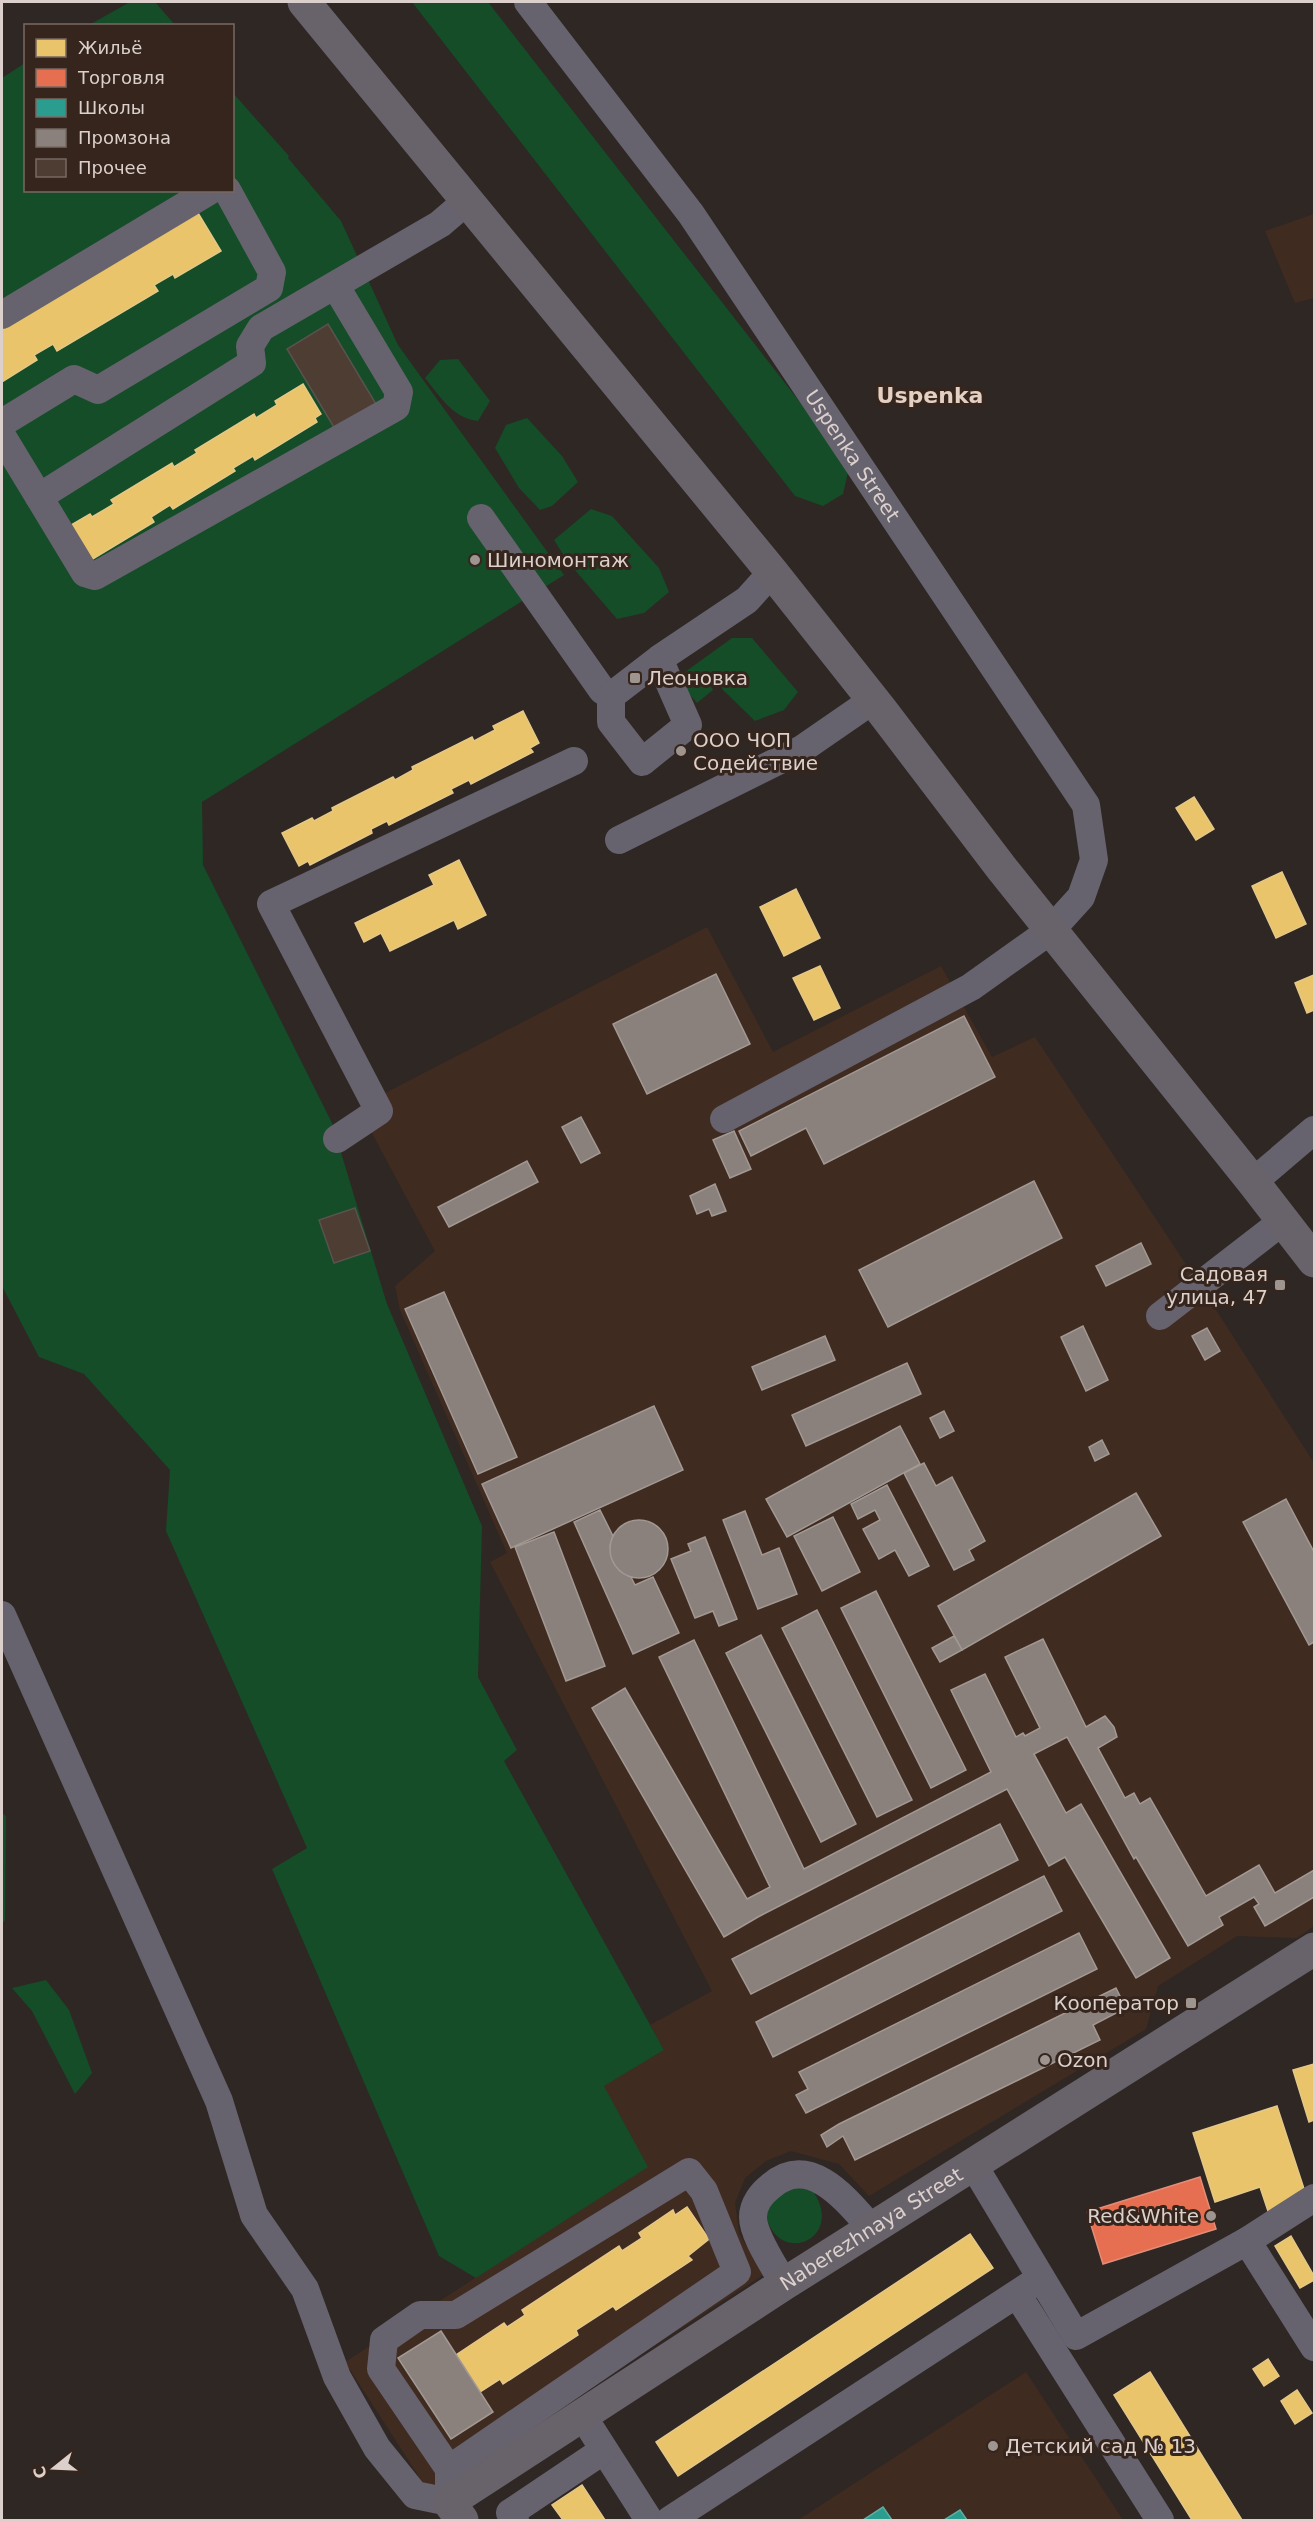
<svg xmlns="http://www.w3.org/2000/svg" width="1316" height="2522" font-family="'DejaVu Sans',sans-serif">
	<style>
		.built { fill: #402b20 }
		.green { fill: #144d27 }
		.homes { fill: #e9c46a; stroke: #e5c887; stroke-width: 1.5 }
		.shops { fill: #e76f51; stroke: #e38c76; stroke-width: 1.5 }
		.schools { fill: #2a9d8f; stroke: #5faca1; stroke-width: 1.5 }
		.industry { fill: #8a817c; stroke: #a29994; stroke-width: 1.5 }
		.building { fill: #4d3d32; stroke: #59524e; stroke-width: 1.5 }
		.lines { fill: none; stroke-linecap: round; stroke-linejoin: round }
		.minor { stroke: #66626e; stroke-width: 28 }
		.major { stroke: #68626b; stroke-width: 33 }
		.poi-dot { fill: #9f9590; stroke: #35251d; stroke-width: 2 }
		.labels { text-anchor: middle; dominant-baseline: central; stroke-width: 6; stroke-linejoin: round; paint-order: stroke }
		.street-label { font-size: 20px; fill: #dbd0cb; stroke: #35251d }
		.poi-label { font-size: 20px; fill: #dbd0cb; stroke: #35251d; text-anchor: start }
		.quarter-label { font-size: 22px; font-weight: bold; fill: #e4cfc3; stroke: #35251d }
	</style>
	<rect width="100%" height="100%" fill="#2f2723"/>
	<g class="built">
		<path d="M1314,214v84l-19,5 -30,-72z"/>
		<path d="M707,927l66,125 168,-86 51,91 43,-20 176,265 103,161v463l-17,12 -60,-2 -79,50 -12,43 -277,167 -30,-32 -48,-13 -25,10 -21,17 -10,25 4,30 24,42 -334,217 -84,-130 302,-195 -44,-81 61,-36 -14,-25 62,-34 -222,-429 17,-9 -107,-243 -5,-24 40,-35 -77,-144z"/>
		<path d="M1026,2372l97,148h-325z"/>
	</g>
	<g class="green">
		<path d="M130,2h25l20,23h-86z"/>
		<path d="M412,2h76l350,449 10,21 -5,22 -20,12 -28,-10z"/>
		<path d="M25,63l1,127h206l1,-97 56,63 -1,2 53,63 57,124 166,230 -362,227 1,63 129,258 55,181 95,222 -4,151 39,73 -13,11 160,289 -60,36 44,81 -172,111 -37,-22 -167,-387 35,-21 -141,-317 4,-61 -86,-96 -45,-17 -37,-71v-1208z"/>
		<path d="M458,359l32,42 -12,20c-26,-3 -38,-25 -53,-43l15,-18z"/>
		<path d="M527,418l35,38 16,26 -26,24 -12,4 -21,-22 -24,-40 11,-23z"/>
		<path d="M591,509l21,7 47,52 10,24 -25,21 -27,6 -49,-57 -14,-22z"/>
		<path d="M732,638h20l46,54 -14,18 -29,11 -32,-31 -9,-17 -8,2 7,15 -16,13 -14,-16 -5,-10z"/>
		<path d="M2,1813l4,3 -1,104 -3,5z"/>
		<path d="M46,1980l23,30 23,63 -17,21 -43,-83 -20,-23z"/>
		<path d="M788,2185l25,6c34,50 -40,78 -48,19z"/>
	</g>
	<g class="homes">
		<path d="M198,213l23,38 -46,27 -2,-4 -19,11 4,6 -101,60 -4,-7 -19,11 3,5 -35,22v-57z"/>
		<path d="M303,384l18,30 -6,4 2,4 -62,38 -2,-4 -20,12 2,3 -62,38 -3,-4 -19,12 3,5 -63,38 -30,-29 29,-17 2,3 22,-13 -3,-4 61,-37 2,4 23,-14 -2,-3 59,-36 2,4 21,-13 -2,-4z"/>
		<path d="M523,711l16,32 -9,5 3,4 -62,32 -2,-4 -18,9 2,4 -64,32 -2,-4 -16,8 1,4 -62,32 -2,-4 -9,5 -17,-33 30,-15 2,3 19,-10 -1,-3 61,-31 2,3 18,-10 -1,-3 60,-30 2,4 21,-11 -2,-4z"/>
		<path d="M1194,797l20,32 -18,11 -20,-32z"/>
		<path d="M459,860l27,55 -28,14 -4,-9 -64,31 -9,-18 -17,9 -9,-19 79,-38 -5,-10z"/>
		<path d="M1282,872l24,52 -30,14 -24,-52z"/>
		<path d="M796,889l24,49 -36,18 -24,-49z"/>
		<path d="M820,966l20,42 -26,12 -21,-42z"/>
		<path d="M1314,975v35l-7,3 -12,-30z"/>
		<path d="M1314,2064v56l-5,2 -16,-52z"/>
		<path d="M1277,2106l30,92 -39,13 -8,-24 -45,15 -22,-69z"/>
		<path d="M687,2207l22,32 -21,17 4,4 -76,50 -3,-4 -37,24 2,5 -75,49 -3,-5 -20,13 -24,-37 48,-32 3,4 18,-12 -3,-5 97,-64 3,5 20,-13 -3,-5 34,-23 2,5z"/>
		<path d="M970,2234l23,34 -315,208 -22,-34z"/>
		<path d="M1291,2236l23,40v4l-14,8 -25,-42z"/>
		<path d="M1268,2359l11,17 -15,10 -11,-17z"/>
		<path d="M1150,2372l92,148h-50l-78,-125z"/>
		<path d="M1297,2390l15,23 -17,11 -14,-23z"/>
		<path d="M582,2485l23,35h-42l-11,-15z"/>
	</g>
	<path class="shops" d="M1200,2177l16,52 -113,35 -16,-52z"/>
	<g class="schools">
		<path d="M883,2507l9,13h-29z"/>
		<path d="M960,2510l7,10h-23z"/>
	</g>
	<g class="industry">
		<path d="M716,974l34,70 -103,50 -34,-70z"/>
		<path d="M964,1016l31,61 -171,87 -18,-36 -55,28 -12,-25z"/>
		<path d="M581,1117l19,36 -19,10 -19,-36z"/>
		<path d="M734,1131l17,38 -21,9 -17,-38z"/>
		<path d="M527,1161l11,21 -89,45 -11,-20z"/>
		<path d="M1034,1181l28,57 -174,89 -29,-57z"/>
		<path d="M715,1184l11,27 -14,5 -3,-7 -12,5 -7,-18z"/>
		<path d="M1141,1243l10,21 -45,22 -10,-20z"/>
		<path d="M444,1292l73,165 -39,17 -73,-165z"/>
		<path d="M1083,1326l25,54 -22,11 -25,-54z"/>
		<path d="M1207,1328l13,23 -15,9 -13,-24z"/>
		<path d="M825,1336l10,24 -73,30 -10,-23z"/>
		<path d="M907,1363l14,31 -115,52 -14,-31z"/>
		<path d="M654,1406l29,64 -172,78 -29,-64z"/>
		<path d="M944,1411l10,20 -14,7 -10,-20z"/>
		<path d="M900,1426l20,38 -133,73 -21,-38z"/>
		<path d="M1102,1440l7,14 -14,7 -6,-14z"/>
		<path d="M924,1463l12,23 16,-9 33,64 -16,9 5,10 -20,10 -50,-97z"/>
		<path d="M887,1485l42,81 -20,10 -14,-26 -16,9 -16,-30 17,-9 -5,-10 -17,9 -7,-15z"/>
		<path d="M1136,1493l25,43 -199,114 -24,-44z"/>
		<path d="M1286,1499l28,53v90l-5,3 -66,-123z"/>
		<path d="M600,1510l13,26 -3,10 3,15 7,10 11,6 4,8 18,-8 26,56 -46,21 -59,-132z"/>
		<path d="M745,1511l17,44 17,-7 18,46 -39,15 -35,-89z"/>
		<path d="M833,1517l27,55 -38,19 -28,-55z"/>
		<circle cx="639" cy="1549" r="29"/>
		<path d="M554,1532l51,134 -39,15 -51,-134z"/>
		<path d="M705,1537l32,82 -18,7 -6,-15 -18,7 -24,-59 20,-8 -3,-7z"/>
		<path d="M876,1591l90,179 -35,18 -90,-180z"/>
		<path d="M817,1610l95,190 -35,17 -95,-189z"/>
		<path d="M761,1635l95,189 -35,18 -95,-189z"/>
		<path d="M954,1636l8,14 -22,12 -8,-14z"/>
		<path d="M1043,1639l43,88 19,-11 9,11 3,10 -19,11 27,50 9,-5 6,11 10,-6 56,98 53,-31 16,28 39,-23v27l-49,29 -11,-19 5,-3 -5,-7 -35,20 4,8 -35,21 -52,-89 -2,2 -67,-122 -33,17 32,59 15,-9 89,154 -34,20 -71,-121 -16,9 -42,-77 -249,128 -34,20 -132,-229 33,-20 122,211 23,-12 -111,-230 35,-17 110,229 187,-97 -40,-82 34,-16 31,63 7,-4 2,3 15,-8 -35,-71z"/>
		<path d="M1000,1824l18,36 -267,134 -19,-35z"/>
		<path d="M1044,1876l18,35 -289,146 -17,-35z"/>
		<path d="M1079,1933l18,36 -291,144 -10,-18 12,-6 -9,-17z"/>
		<path d="M1116,1988l10,20 -33,17 7,15 -245,120 -12,-24 -16,11 -6,-12 18,-11z"/>
		<path d="M441,2331l52,81 -42,27 -53,-81z"/>
	</g>
	<g class="building">
		<path d="M328,324l51,85 -41,25 -51,-85z"/>
		<path d="M355,1208l15,43 -36,12 -15,-43z"/>
	</g>
	<g class="lines">
		<g class="minor">
			<path id="s1" d="M528,2l163,212 395,591 8,55 -13,37 -30,33 -80,57 -247,132"/>
			<path d="M335,285l64,107 -3,15 -301,169 -10,-3 -46,-76 213,-134 -2,-17 11,-18 179,-104 28,-24"/>
			<path d="M2,315l209,-125"/>
			<path d="M2,423l72,-44 24,11 171,-102 3,-16 -45,-82"/>
			<path d="M2,436l37,61"/>
			<path d="M481,518l121,172 9,6"/>
			<path d="M659,659l29,66 -46,37 -31,-40v-26l48,-37 88,-59 25,-28"/>
			<path d="M619,840l183,-91 71,-49"/>
			<path d="M337,1139l42,-28 -108,-207 303,-143"/>
			<path d="M1253,1182l61,-52"/>
			<path d="M1160,1316l123,-95"/>
			<path d="M2,1615l217,486 35,114 51,74 32,88 40,71 38,47 34,7v-33l-68,-100 3,-29 36,-25h36l233,-143 15,19 33,81 -288,197"/>
			<path d="M974,2166l102,170 171,-95 67,106"/>
			<path d="M1247,2241l67,-43"/>
			<path d="M784,2284c-9,-17 -31,-48 -31,-67 0,-13 9,-24 18,-31 40,-34 77,16 102,44"/>
			<path d="M1017,2294l143,226"/>
			<path d="M582,2415l67,105"/>
			<path d="M515,2520l-5,-7 94,-63"/>
			<path d="M670,2520l371,-242"/>
		</g>
		<g class="major">
			<path d="M304,2l468,570 110,139 121,159 250,312 61,79"/>
			<path id="s2" d="M462,2520l-13,-18 335,-218 530,-335"/>
		</g>
	</g>
	<g class="poi-dot">
		<circle cx="475" cy="560" r="6"/>
		<rect x="629" y="672" width="12" height="12" rx="3"/>
		<circle cx="681" cy="751" r="6"/>
		<rect x="1274" y="1279" width="12" height="12" rx="3"/>
		<rect x="1185" y="1997" width="12" height="12" rx="3"/>
		<circle cx="1045" cy="2060" r="6"/>
		<circle cx="1211" cy="2216" r="6"/>
		<circle cx="993" cy="2446" r="6"/>
	</g>
	<g class="labels">
		<g class="street-label">
			<text stroke="none"><textPath href="#s1" startOffset="558">Uspenka Street</textPath></text>
			<text stroke="none"><textPath href="#s2" startOffset="525">Naberezhnaya Street</textPath></text>
		</g>
		<g class="poi-label">
			<text x="487" y="560">Шиномонтаж</text>
			<text x="647" y="678">Леоновка</text>
			<text x="693" y="740">ООО ЧОП<tspan x="693" dy="23">Содействие</tspan></text>
			<text x="1268" y="1274" text-anchor="end">Садовая<tspan x="1268" dy="23">улица, 47</tspan></text>
			<text x="1179" y="2003" text-anchor="end">Кооператор</text>
			<text x="1057" y="2060">Ozon</text>
			<text x="1199" y="2216" text-anchor="end">Red&amp;White</text>
			<text x="1005" y="2446">Детский сад № 13</text>
		</g>
		<g class="quarter-label">
			<text x="930" y="395">Uspenka</text>
		</g>
	</g>
	<rect width="1316" height="2522" fill="none" stroke="#dbd0cb" stroke-width="6"/>
	<rect x="24" y="24" width="210" height="168" fill="#35251d" stroke="#776963" stroke-width="1.5"/>
	<rect x="36" y="39" width="30" height="18" fill="#e9c46a" stroke="#776963" stroke-width="1.5"/>
	<text x="78" y="54" font-size="18" fill="#dbd0cb">Жильё</text>
	<rect x="36" y="69" width="30" height="18" fill="#e76f51" stroke="#776963" stroke-width="1.5"/>
	<text x="78" y="84" font-size="18" fill="#dbd0cb">Торговля</text>
	<rect x="36" y="99" width="30" height="18" fill="#2a9d8f" stroke="#776963" stroke-width="1.5"/>
	<text x="78" y="114" font-size="18" fill="#dbd0cb">Школы</text>
	<rect x="36" y="129" width="30" height="18" fill="#8a817c" stroke="#776963" stroke-width="1.5"/>
	<text x="78" y="144" font-size="18" fill="#dbd0cb">Промзона</text>
	<rect x="36" y="159" width="30" height="18" fill="#4d3d32" stroke="#776963" stroke-width="1.5"/>
	<text x="78" y="174" font-size="18" fill="#dbd0cb">Прочее</text>
	<g transform="translate(54 2468) rotate(252)" stroke="#35251d" stroke-width="4.5" paint-order="stroke">
	<path d="M0-4.5L10 22L0 15L-10 22Z" fill="#dbd0cb"/>
	<text y="-9" font-size="16" font-weight="bold" text-anchor="middle" fill="#dbd0cb">С</text>
	</g>
</svg>
